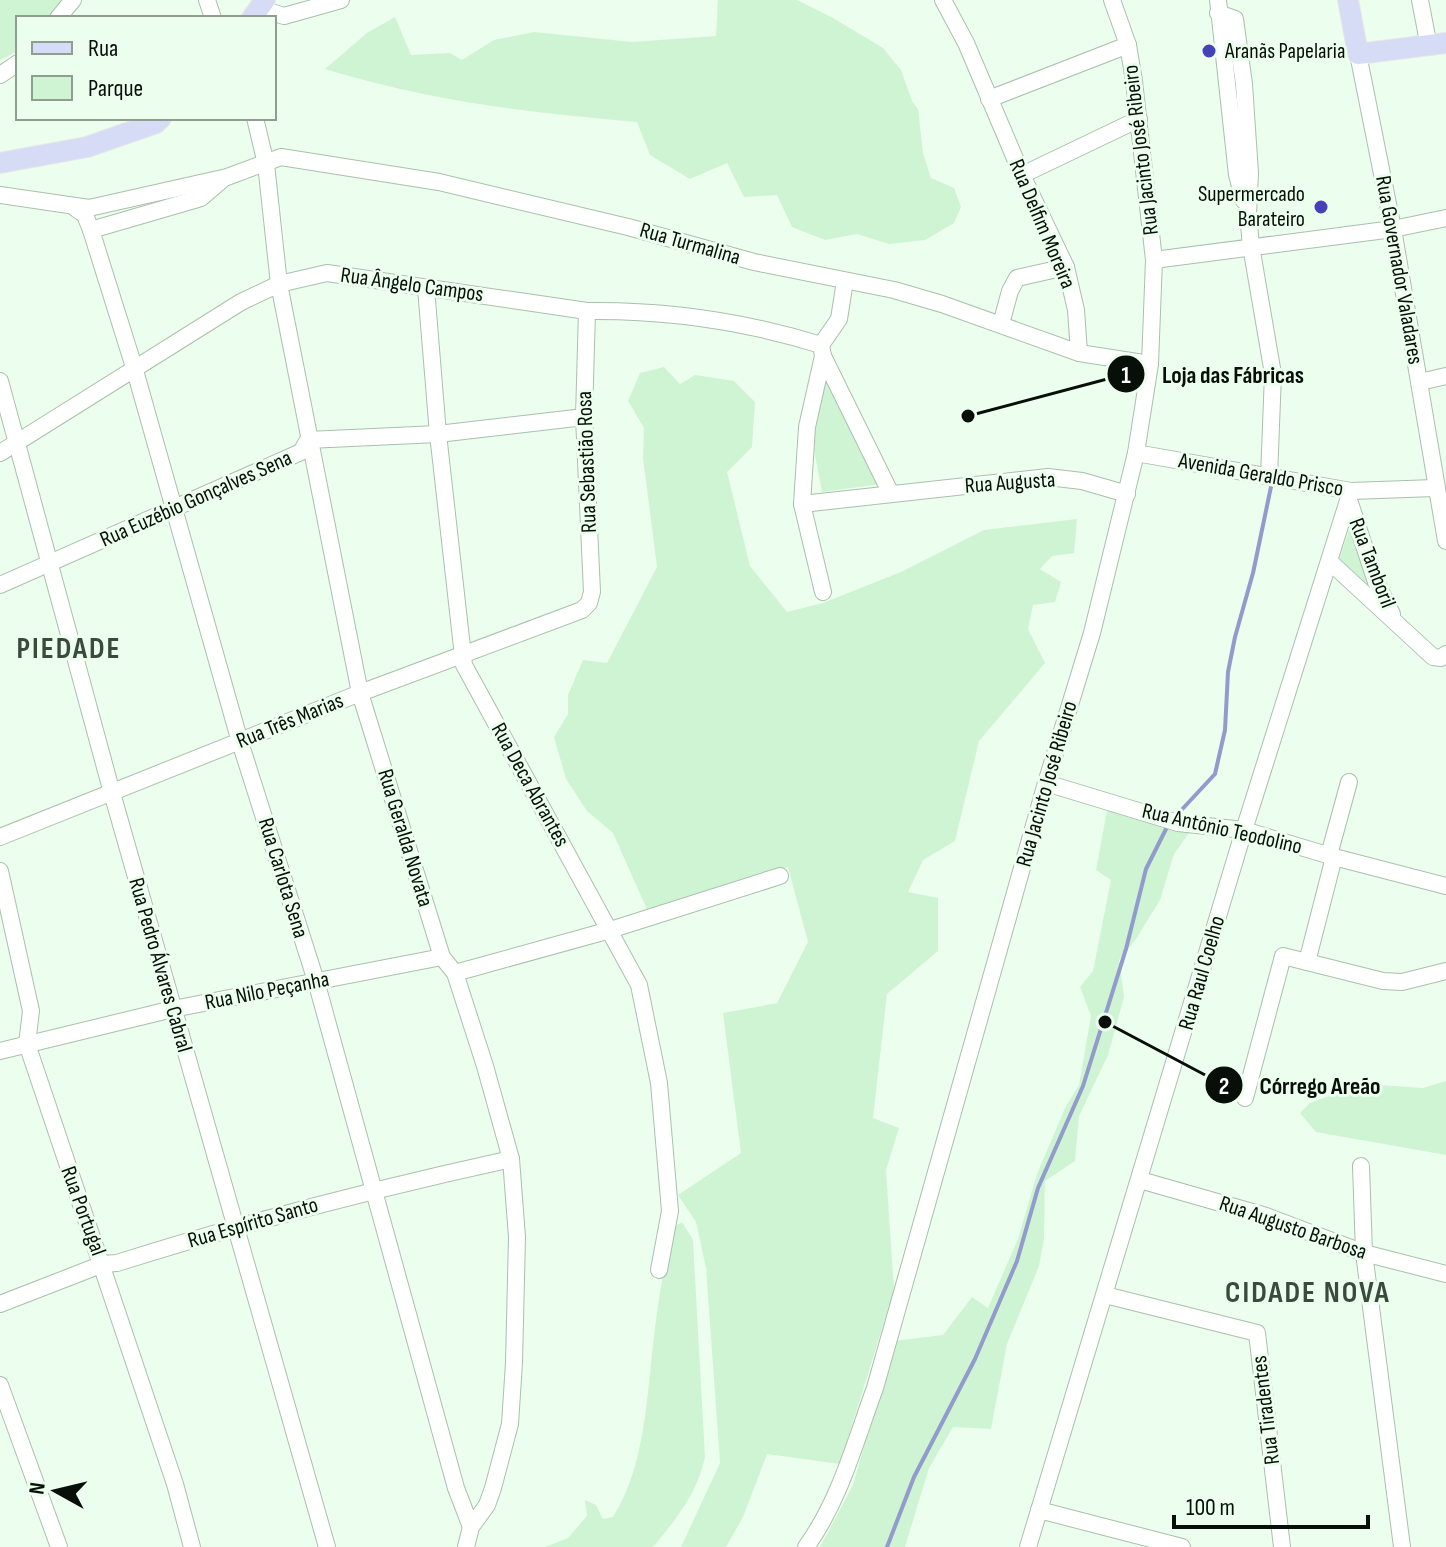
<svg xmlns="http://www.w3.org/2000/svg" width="1446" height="1547" font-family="'Sofia Sans Condensed',sans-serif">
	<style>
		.green { fill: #cff4d3 }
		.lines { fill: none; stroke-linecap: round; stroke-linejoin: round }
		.stream { stroke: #939acc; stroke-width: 4 }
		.minor-casing { stroke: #aac0ac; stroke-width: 18 }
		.major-casing { stroke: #e6e7e6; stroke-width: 22 }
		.minor { stroke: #fff; stroke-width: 16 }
		.major { stroke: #d7dcf6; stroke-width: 20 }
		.poi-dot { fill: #4541b7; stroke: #ecfeed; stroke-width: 3 }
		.labels { text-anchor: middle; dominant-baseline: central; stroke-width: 6; stroke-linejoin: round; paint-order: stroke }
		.poi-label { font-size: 22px; fill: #070f08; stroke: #ecfeed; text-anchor: start }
		.street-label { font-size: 22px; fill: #070f08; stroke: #ecfeed }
		.district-label { font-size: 30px; font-weight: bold; letter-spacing: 2px; fill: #394c3b; stroke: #ecfeed }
		.leader { fill: none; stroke: #070f08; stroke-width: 3 }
		.callout-dot { fill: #070f08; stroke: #ecfeed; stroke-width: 3 }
		.mark-label { font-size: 24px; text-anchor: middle; font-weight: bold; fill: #fff }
		.callout-label { font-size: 24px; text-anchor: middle; font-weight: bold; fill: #070f08; stroke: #ecfeed; stroke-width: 6; stroke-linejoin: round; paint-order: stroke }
	</style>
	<rect width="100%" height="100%" fill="#ecfeed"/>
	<g class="green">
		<path d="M0,0h63l-16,18h-29v33l-18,9z"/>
		<path d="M718,0h79l36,18 50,30 18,22 11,31 6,8 5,44 8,25 23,10 7,19 -7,16 -29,17 -36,4 -32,-10 -32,6 -33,-13 -15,-32 -33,2 -17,-34 -37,16 -40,-24 -13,-33c-111,-10 -204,-20 -312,-53l42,-36 28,-16 16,38 39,-2 12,7 32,-20 40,-8 98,10 84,-6z"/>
		<path d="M664,367l16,17 15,-9 39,6 21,21 -3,45 -25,25 23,94 37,46 36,-9 78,-31 83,-42 93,-11 -3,34 -22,3 -12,13 21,13 -6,20 -22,3 -5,24 17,34 -66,78 -24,100 -32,19 -15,32 30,6v53l-51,43 -14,124 26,10 -13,42 8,120 -54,174 -73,-10 -24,63 -17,30h-45l39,-84 -14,-195 -10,-46 -18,-27 63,-42 -18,-140 54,-10 31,-61 -20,-75 -71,22 -68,25 -36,-81 -26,-22 -21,-32 -12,-42 14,-23v-19l15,-35 24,3 50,-96 -14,-109 1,-30 -16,-27 12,-28z"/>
		<path d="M825,370l56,114 -59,8 -9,-48z"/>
		<path d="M1351,524l32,80 -45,-41z"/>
		<path d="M1108,805l84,24 -18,25 -14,46 -24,39 -17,21 5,37 -16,58 -29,61 -4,45 -30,20 -1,57 -5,28 -32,78 -16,85 -38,-2 -24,41 -24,79h-85l33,-62 41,-144 49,-6 29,-38 16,11 30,-69 19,-65 28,-66 14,-23 12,-69 -11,-29 13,-16 18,-91 -15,-10z"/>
		<path d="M1446,1081v74l-130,-23 -16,-19 10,-10 30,-11 39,-7 44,3z"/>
		<path d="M682,1222l11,18 12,217c-8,37 -28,61 -52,90h-108l23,-9 19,-22 -2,-16 11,5 7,14 10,-2c35,-55 34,-134 43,-197 4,-31 10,-61 16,-92z"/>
	</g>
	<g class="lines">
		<g class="stream">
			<path d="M1174,818l41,-44 10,-44 3,-58 7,-35 18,-64 19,-91"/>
			<path d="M887,1547l27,-70 61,-118 42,-98 21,-73 45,-102 43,-137 20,-80 22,-44"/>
		</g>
		<defs>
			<g id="minor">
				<path d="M207,0l6,18"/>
				<path d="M943,0l23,43 56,132 44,92 10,43 3,43"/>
				<path d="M1218,0l19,175 7,26"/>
				<path d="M1420,0l9,47"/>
				<path d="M265,10l19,6 57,-16"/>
				<path d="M1218,13l17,6 9,65 6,89 -2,41 3,32 22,128 -4,103"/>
				<path d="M58,18l15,-18"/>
				<path d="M1358,54l35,175 53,312"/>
				<path d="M0,75l18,-12"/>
				<path d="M989,99l139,-54"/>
				<path d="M255,118l11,46 13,120 81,409 82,264 13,16 30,93 26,93 6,78 -3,126 -4,61 -17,64 -6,17 -16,22 -5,20"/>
				<path d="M1022,175l117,-56"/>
				<path d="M0,195l89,13 138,-31 54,-20 158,25 189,45 126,35 140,28 48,14 137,49 71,11"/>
				<path d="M75,208l10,7 6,15 43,137 106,375 76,239 140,507 15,39"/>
				<path d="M91,230l110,-32 21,-18"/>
				<path d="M1154,260l239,-31 53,-11"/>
				<path d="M426,288l12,146 26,231 175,320 20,98 11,128 -11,59"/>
				<path d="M1001,324l9,-33 7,-13 49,-11"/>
				<path d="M821,345l2,11 -16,71 -5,77 21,88"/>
				<path d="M821,345l18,-26 6,-38"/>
				<path d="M823,356l68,138"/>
				<path d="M0,381l112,412 215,754"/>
				<path d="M1420,382l26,-6"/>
				<path d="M0,453l241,-151 38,-18 48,-11 260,38c81,-1 157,10 234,34"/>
				<path d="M1136,453l215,38 84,-3"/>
				<path d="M1350,503l26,79 16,32"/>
				<path d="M802,504l246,-27 34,4 45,13"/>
				<path d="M1330,562l103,95 8,1 5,-4"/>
				<path d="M0,585l301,-133 7,-12 130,-6 146,-17"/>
				<path d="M1046,783l132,40 66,7 90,27 112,29"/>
				<path d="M0,837l360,-144 222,-83 7,-7 3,-11 -8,-175 3,-106"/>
				<path d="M1329,855l20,-73"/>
				<path d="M0,871l31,140 -4,33 148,440 17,63"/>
				<path d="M1307,962l27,-105"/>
				<path d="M455,973l155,-43 170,-54"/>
				<path d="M0,1051l173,-42 269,-52"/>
				<path d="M1245,1098l38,-142 100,25 19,1 44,-11"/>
				<path d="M1361,1166l3,87 38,294"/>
				<path d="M1140,1180l126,36 98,37 82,21"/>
				<path d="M1105,1295l152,38 25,214"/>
				<path d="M0,1304l103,-40 14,-1c130,-41 261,-75 394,-104"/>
				<path d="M0,1385l59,162"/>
				<path d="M1039,1510l143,37"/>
				<path d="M806,1547c34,-47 49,-105 69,-159l171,-605 46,-150 44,-180 14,-89 4,-104 -20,-179 -6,-36 -16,-45"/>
				<path d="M1028,1547l216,-717 107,-339"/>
			</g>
			<g id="major">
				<path d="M1348,0l10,54 88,-11"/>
				<path d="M252,18l13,-18"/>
				<path d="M0,163l87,-16 69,-24 5,-5"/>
			</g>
		</defs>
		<use href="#minor" class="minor-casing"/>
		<use href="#major" class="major-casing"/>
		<use href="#minor" class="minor"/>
		<use href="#major" class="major"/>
	</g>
	<g class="poi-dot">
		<circle cx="1209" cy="51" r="8"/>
		<circle cx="1321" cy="207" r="8"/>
	</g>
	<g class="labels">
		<g class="poi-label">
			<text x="1225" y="51">Aranãs Papelaria</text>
			<text x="1305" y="194" text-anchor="end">Supermercado<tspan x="1305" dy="25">Barateiro</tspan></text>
		</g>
		<g class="street-label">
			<text transform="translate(1141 150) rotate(-97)">Rua Jacinto José Ribeiro</text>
			<text transform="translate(1042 224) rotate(67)">Rua Delfim Moreira</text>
			<text transform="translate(690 244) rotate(16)">Rua Turmalina</text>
			<text transform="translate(1399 270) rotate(80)">Rua Governador Valadares</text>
			<text transform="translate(412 285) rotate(8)">Rua Ângelo Campos</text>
			<text transform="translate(587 462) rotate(-92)">Rua Sebastião Rosa</text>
			<text transform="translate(1261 475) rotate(10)">Avenida Geraldo Prisco</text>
			<text transform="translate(1010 483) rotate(-4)">Rua Augusta</text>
			<text transform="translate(196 499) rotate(-24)">Rua Euzébio Gonçalves Sena</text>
			<text transform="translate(1372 563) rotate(69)">Rua Tamboril</text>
			<text transform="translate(290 721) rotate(-22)">Rua Três Marias</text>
			<text transform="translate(1047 784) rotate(-74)">Rua Jacinto José Ribeiro</text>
			<text transform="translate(530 785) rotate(61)">Rua Deca Abrantes</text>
			<text transform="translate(1222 829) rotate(13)">Rua Antônio Teodolino</text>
			<text transform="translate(405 838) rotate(73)">Rua Geralda Novata</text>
			<text transform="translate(283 878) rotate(73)">Rua Carlota Sena</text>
			<text transform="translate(160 965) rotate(74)">Rua Pedro Álvares Cabral</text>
			<text transform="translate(1202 973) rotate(-74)">Rua Raul Coelho</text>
			<text transform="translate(267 991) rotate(-11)">Rua Nilo Peçanha</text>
			<text transform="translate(83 1211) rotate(70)">Rua Portugal</text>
			<text transform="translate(253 1223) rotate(-16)">Rua Espírito Santo</text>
			<text transform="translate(1293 1228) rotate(19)">Rua Augusto Barbosa</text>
			<text transform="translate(1266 1410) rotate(-97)">Rua Tiradentes</text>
		</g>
		<g class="district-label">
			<text x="69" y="649">PIEDADE</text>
			<text x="1308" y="1293">CIDADE NOVA</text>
		</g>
	</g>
	<path class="leader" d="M968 416L1126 374M1105 1022L1224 1085"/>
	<g class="callout-dot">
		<circle cx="968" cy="416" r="8"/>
		<circle cx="1105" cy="1022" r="8"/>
		<circle cx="1126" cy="374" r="20"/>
		<circle cx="1224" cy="1085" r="20"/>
	</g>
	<g class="mark-label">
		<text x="1126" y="383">1</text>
		<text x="1224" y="1094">2</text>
	</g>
	<g class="callout-label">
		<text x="1233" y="383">Loja das Fábricas</text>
		<text x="1320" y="1094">Córrego Areão</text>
	</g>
	<rect x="16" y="16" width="260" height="104" fill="#ecfeed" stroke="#909e91" stroke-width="2"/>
	<rect x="32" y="42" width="40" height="12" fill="#d7dcf6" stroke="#909e91" stroke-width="2"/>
	<text x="88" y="56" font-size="24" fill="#070f08">Rua</text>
	<rect x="32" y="76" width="40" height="24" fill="#cff4d3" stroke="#909e91" stroke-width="2"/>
	<text x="88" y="96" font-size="24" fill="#070f08">Parque</text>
	<g transform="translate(56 1491) rotate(278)" stroke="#ecfeed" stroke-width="6" paint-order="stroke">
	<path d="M0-6L14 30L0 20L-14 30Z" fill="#070f08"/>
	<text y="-12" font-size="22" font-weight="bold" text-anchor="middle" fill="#070f08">N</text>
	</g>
	<path d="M1174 1515v12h194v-12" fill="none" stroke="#070f08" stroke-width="4"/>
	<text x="1186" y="1515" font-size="24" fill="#070f08" stroke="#ecfeed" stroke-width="6" paint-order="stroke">100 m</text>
</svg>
